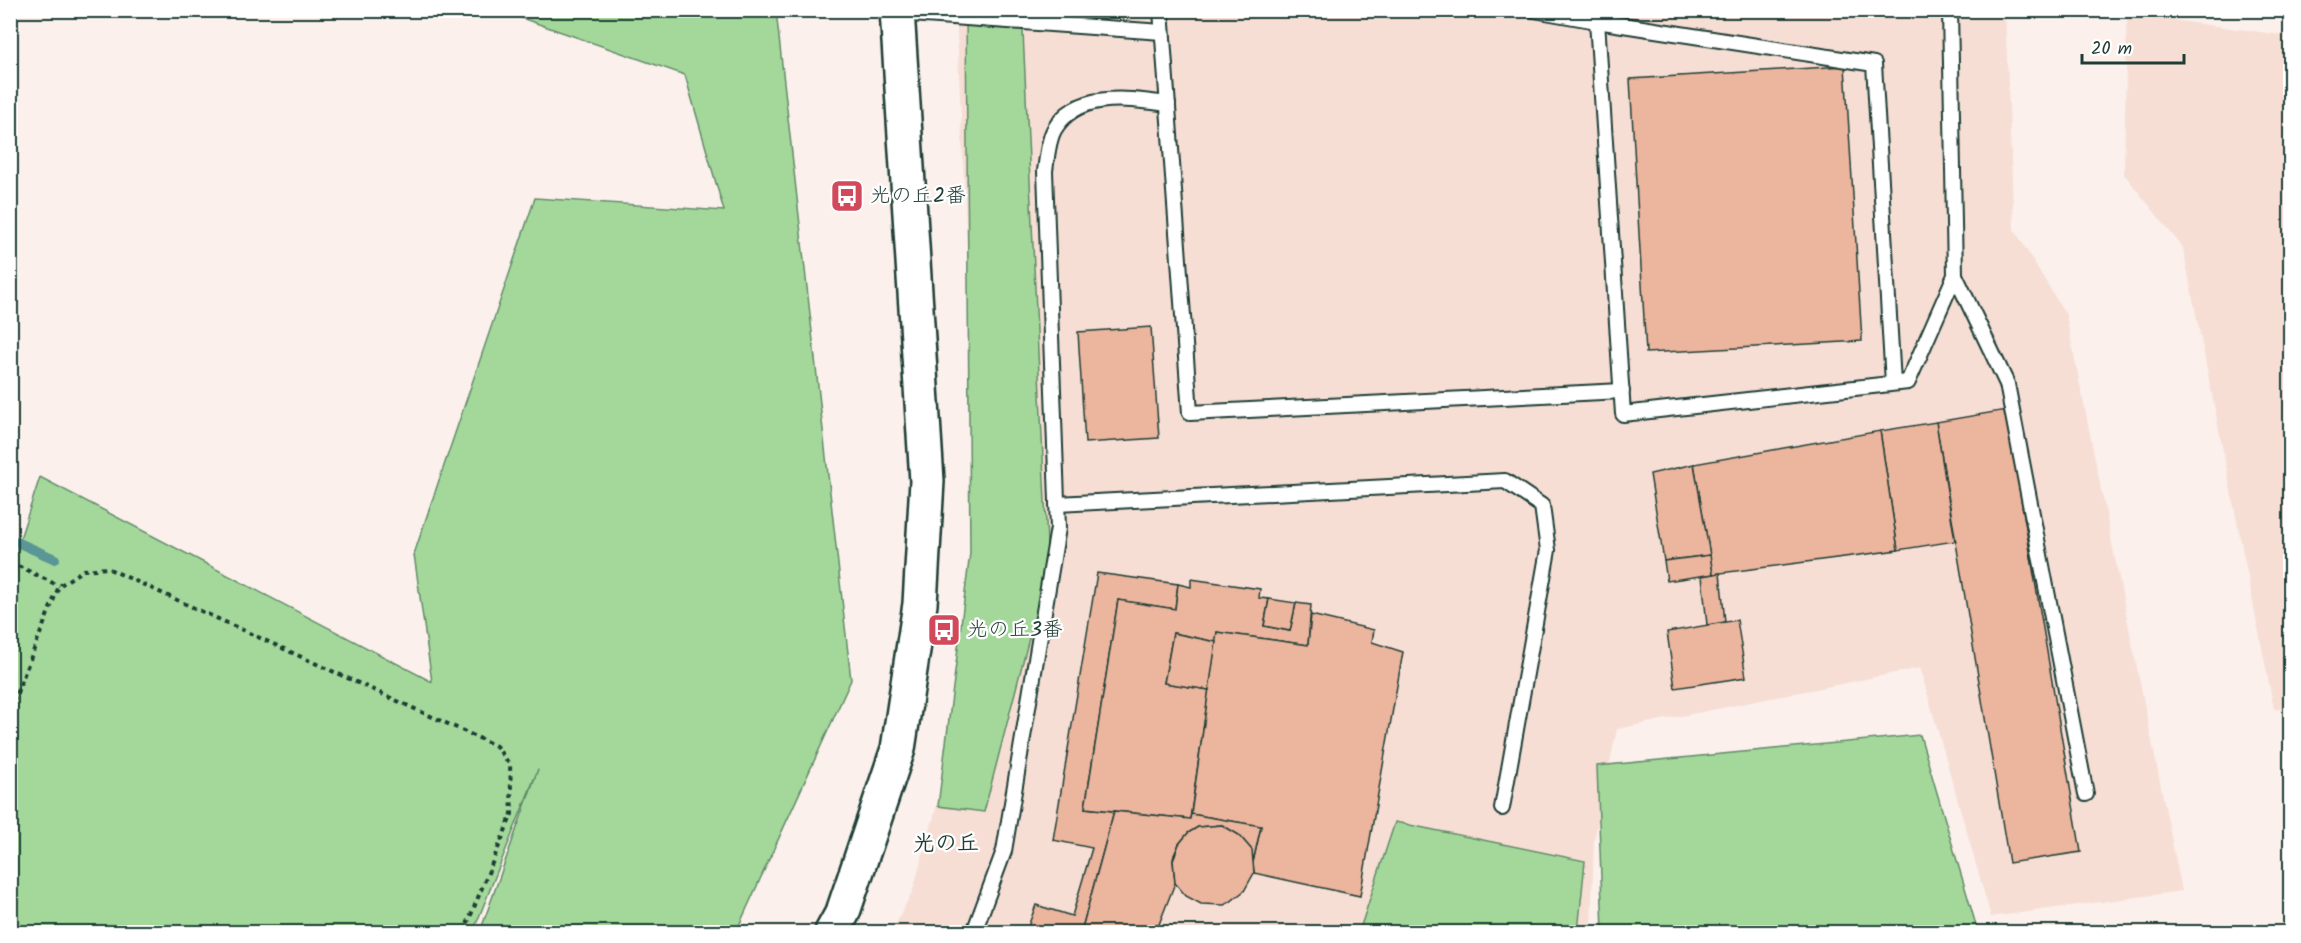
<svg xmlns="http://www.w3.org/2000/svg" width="2301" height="943" font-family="Kalam,'Klee One',sans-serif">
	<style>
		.built { fill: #f6ded5 }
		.green { fill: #a4d89b; stroke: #628a68; stroke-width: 1.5 }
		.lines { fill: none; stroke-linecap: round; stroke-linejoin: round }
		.stream { stroke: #5a9696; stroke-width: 10 }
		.building { fill: #ebb59e; stroke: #1f3d34; stroke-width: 1.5 }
		.lane-casing { stroke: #1f3d34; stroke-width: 18 }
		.secondary-casing { stroke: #1f3d34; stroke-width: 38 }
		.path { stroke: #1f3d34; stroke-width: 4; stroke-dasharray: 4.5 4.5; stroke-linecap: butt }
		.lane { stroke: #fff; stroke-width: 14 }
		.secondary { stroke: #fff; stroke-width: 33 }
		.labels { text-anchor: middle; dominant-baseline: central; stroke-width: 4.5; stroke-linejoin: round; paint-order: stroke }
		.poi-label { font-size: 21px; fill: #1f3d34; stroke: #fff; text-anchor: start }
		.neighbourhood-label { font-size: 22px; font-weight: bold; fill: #1f3d34; stroke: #fff }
	</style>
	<rect width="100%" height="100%" fill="#fbf0ec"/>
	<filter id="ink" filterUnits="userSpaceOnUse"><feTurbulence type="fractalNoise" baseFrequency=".0167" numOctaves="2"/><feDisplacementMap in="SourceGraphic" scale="12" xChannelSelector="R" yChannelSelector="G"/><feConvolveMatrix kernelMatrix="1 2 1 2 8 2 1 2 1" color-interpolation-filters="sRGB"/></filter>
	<g filter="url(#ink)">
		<g class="built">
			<path d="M956,11h1049l9,218 52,86 116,576 -191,26 -71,-249 -303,61 -23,111 -3,92h-699l21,-42 47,-166 22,-161z"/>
			<path d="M2127,14l163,22v674l-16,-1 -91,-461 -59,-74z"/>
		</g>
		<g class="green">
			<path d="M507,11h269l75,669 -115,252h-256l58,-163 -65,163h-462v-366l29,-89 392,205 -18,-128 121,-356 189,13 -39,-136 -178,-62z"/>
			<path d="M966,11h56l26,554 -64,247 -46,-6 32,-253z"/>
			<path d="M1920,735l58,197h-375l-6,-166z"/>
			<path d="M1395,822l190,39 -7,71h-219z"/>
		</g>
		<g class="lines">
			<path class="stream" d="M10,539l45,20"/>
		</g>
		<g class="building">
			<path d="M1845,66l17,275 -216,12 -16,-274z"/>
			<path d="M1151,327l8,111 -74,5 -7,-111z"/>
			<path d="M2006,410l75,442 -72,11 -73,-441z"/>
			<path d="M1936,422l19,119 -57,9 -18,-119z"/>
			<path d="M1880,431l18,119 -185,24 -19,-110z"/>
			<path d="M1694,464l16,91 -46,6 -14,-87z"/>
			<path d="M1710,555l3,19 -46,7 -3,-20z"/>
			<path d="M1097,573l81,11 -3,25 -57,-9 -33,208 29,3 -33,121h-55l10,-27 36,11 20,-68 -39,-8z"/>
			<path d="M1720,573l5,49 -18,3 -5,-49z"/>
			<path d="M1191,579l69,10 -1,9 10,1 -5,27 26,5 6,-28 15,2 -3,40 -91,-13 -1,10 -43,-9 -9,50 45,7 -19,129 -105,-11 33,-208 57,9 3,-25 13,3z"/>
			<path d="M1269,599l27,4 -6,28 -26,-5z"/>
			<path d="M1311,615l63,15 -2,12 31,10 -43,244 -106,-23 -1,-11 8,-36 -70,-12 26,-182 91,13z"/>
			<path d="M1737,620l9,57 -71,11 -8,-56z"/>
			<path d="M1173,633l43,9 -7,48 -45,-7z"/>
			<path d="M1114,811l76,8 1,-5 70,12 -8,36 -1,-12 -13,-15 -17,-10 -24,2 -10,6 -9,11 -5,11 -1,5 2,23 -19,49h-75z"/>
			<path d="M1222,825l17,10 13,15 2,23 -10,18 -14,11 -6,3 -23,-1 -15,-8 -11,-13 -2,-23 6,-16 9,-11 10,-6z"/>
		</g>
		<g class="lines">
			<defs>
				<g id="lane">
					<path d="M1161,10l29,403 432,-22"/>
					<path d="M1534,10l63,11"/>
					<path d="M1950,10l5,265 52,109 79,410"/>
					<path d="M897,13l265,19"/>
					<path d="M1893,383l-19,-319 -277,-43 26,393 285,-32 47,-107"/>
					<path d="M1057,504l448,-23 37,25 6,44 -46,258"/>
					<path d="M974,932l30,-81 54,-323 -13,-357c2,-13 3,-30 9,-41 23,-40 75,-31 114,-26"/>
				</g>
				<path id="secondary" d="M832,932l11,-20 55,-163 22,-145 7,-123 -30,-471"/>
			</defs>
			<use href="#lane" class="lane-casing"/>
			<use href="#secondary" class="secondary-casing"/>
			<g class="path">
				<path d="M10,562l49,24"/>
				<path d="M10,710l49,-124 24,-16 24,-2 389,178 14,19 2,49 -48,118"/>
			</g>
			<use href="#lane" class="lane"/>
			<use href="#secondary" class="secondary"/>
		</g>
	</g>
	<defs>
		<symbol id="bus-square" viewBox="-11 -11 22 22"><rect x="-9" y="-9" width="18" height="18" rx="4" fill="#d1495b" stroke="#fff"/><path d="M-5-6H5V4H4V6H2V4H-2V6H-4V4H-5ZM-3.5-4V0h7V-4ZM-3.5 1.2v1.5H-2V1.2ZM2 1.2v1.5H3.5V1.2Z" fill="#fff"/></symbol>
	</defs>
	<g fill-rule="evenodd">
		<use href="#bus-square" x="828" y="177" width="38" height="38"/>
		<use href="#bus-square" x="925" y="611" width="38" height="38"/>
	</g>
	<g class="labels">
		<g class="poi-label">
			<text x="870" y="196">光の丘2番</text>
			<text x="967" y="630">光の丘3番</text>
		</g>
		<g class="neighbourhood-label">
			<text x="946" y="844">光の丘</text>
		</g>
	</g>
	<rect width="2301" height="943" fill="none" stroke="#fff" stroke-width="36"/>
	<rect x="18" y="18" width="2265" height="907" fill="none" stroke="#1f3d34" stroke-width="2" filter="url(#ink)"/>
	<path d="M2082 54v9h102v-9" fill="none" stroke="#1f3d34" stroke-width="3"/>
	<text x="2091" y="54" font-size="18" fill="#1f3d34" stroke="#ffffff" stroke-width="4.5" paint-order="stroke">20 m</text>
</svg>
